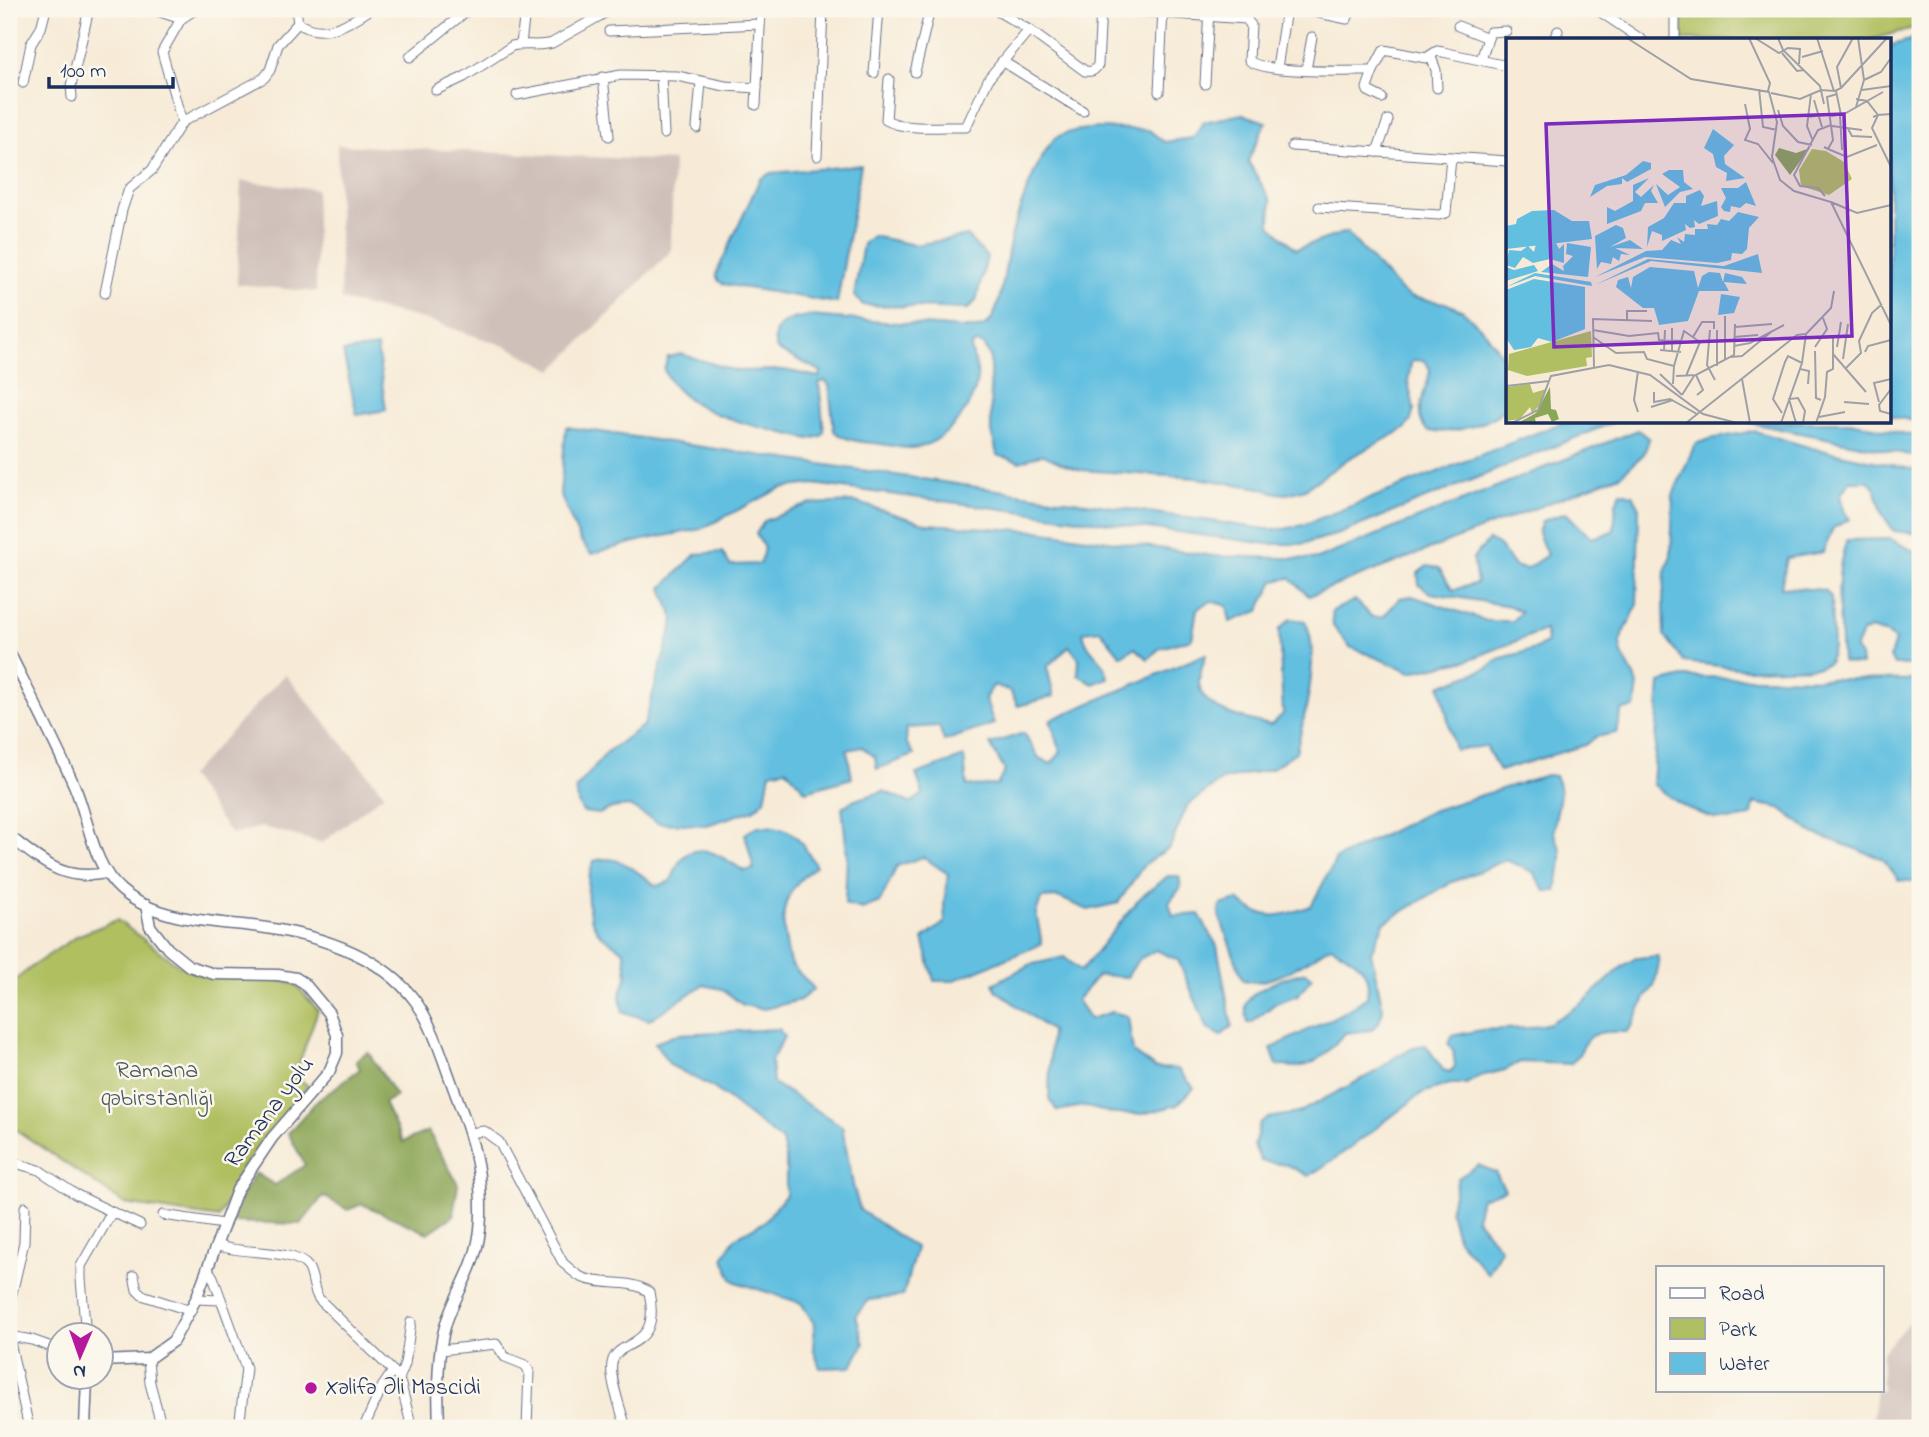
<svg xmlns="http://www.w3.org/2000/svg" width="1929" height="1437" font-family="'Indie Flower',sans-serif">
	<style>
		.industrial { fill: #cfc0ba }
		.green { fill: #b0bf61; stroke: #667760; stroke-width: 2 }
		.forest { fill: #8ca657; stroke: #546a5a; stroke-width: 2 }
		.water { fill: #62bfe0; stroke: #3e779f; stroke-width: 2 }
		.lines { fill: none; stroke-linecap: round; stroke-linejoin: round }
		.minor-casing { stroke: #687188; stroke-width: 11 }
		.tertiary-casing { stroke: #687188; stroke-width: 13 }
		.minor { stroke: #fff; stroke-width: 9 }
		.tertiary { stroke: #fff; stroke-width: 10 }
		.poi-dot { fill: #b5179e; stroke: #fbf7ec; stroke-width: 2.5 }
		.labels { text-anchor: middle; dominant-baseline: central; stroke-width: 5; stroke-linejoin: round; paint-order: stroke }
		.park-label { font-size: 24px; fill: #485a5f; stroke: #fbf7ec }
		.street-label { font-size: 24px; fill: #1b2f5e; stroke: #fbf7ec }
		.poi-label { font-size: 24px; fill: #1b2f5e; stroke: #fbf7ec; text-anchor: start }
		.inset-road { fill: none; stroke: #9fa0a7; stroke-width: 2 }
		.view { fill: #7b2cbf; fill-opacity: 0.15; stroke: #7b2cbf; stroke-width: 3.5 }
		.inset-edge { fill: none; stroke: #1b2f5e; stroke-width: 3.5 }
	</style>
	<rect width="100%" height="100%" fill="#fbf7ec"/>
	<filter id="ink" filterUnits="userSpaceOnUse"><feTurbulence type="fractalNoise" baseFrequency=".0143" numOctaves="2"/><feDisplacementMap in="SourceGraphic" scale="14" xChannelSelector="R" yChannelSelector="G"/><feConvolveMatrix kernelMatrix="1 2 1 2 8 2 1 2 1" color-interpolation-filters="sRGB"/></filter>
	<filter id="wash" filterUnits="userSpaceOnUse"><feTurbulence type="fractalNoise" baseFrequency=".00686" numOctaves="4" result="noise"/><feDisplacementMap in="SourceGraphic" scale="28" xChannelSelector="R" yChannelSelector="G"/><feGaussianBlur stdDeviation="1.57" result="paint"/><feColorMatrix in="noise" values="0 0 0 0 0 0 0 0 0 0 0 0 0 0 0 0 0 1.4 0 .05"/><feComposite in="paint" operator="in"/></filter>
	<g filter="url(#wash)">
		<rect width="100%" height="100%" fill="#f7ebd7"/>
		<g class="industrial">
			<path d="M337,145l336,16 -2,90 -118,119 -45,-23 -81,-27 -86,-20z"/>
			<path d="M241,181l75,8v103l-79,-8z"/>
			<path d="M285,674l99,120 -62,49 -59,-16 -32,7 -42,-58z"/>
			<path d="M1920,1309v119h-49l5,-38h6v-37z"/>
		</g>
		<g class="green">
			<path d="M1682,9h238v17l-50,14h-188z"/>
			<path d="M117,920l63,46 15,7 19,4 64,3 17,4 23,26 -23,65 13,11 -66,82 -23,50 -94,-14 -110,-75 -6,-14v-130l25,-20 43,-29z"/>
		</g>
		<path class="forest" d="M368,1052l28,44 -12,7 19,39 25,-11 30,53 -5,32 -25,17 -66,-29 -14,6 -25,-14 -22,28 -69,-2 8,-23 15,-26 20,12 30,-20 -17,-32 28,-31 44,-33 -4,-9z"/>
		<g class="water">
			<path d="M1920,37v385l-31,-6v-370z"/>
			<path d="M1242,114l24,8 -18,39 23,40 -1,24 26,24 50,-17 54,58 10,7 35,6 17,7 24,23 21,30v40c-10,22 -57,31 -79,28 -19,-17 1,-42 2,-62l-5,-8 -11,-1 -3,3 -3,18 6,28 -3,11 -6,9 -56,29 -44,31 -18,5 -10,-1 -17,-5 -63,-10 -116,-8 -16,-5 -23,-11 -22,8 -23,-7 -6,-28 -1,-71 -8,-12 -7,-1 -4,4c1,11 8,21 6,32 -3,28 -30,61 -58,68 -12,3 -26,-1 -38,-3 -15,-2 -35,-2 -47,-13l-5,-46 -4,-4 -6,2 5,49 -3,4 -12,3c-45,-12 -124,-21 -145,-69l4,-13 13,-3 55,17 48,-1 35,7 2,-6 -44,-21c-10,-25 13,-32 32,-34l152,12c8,0 20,2 26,-4 14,-10 18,-59 22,-77 4,-21 31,-103 50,-111 27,-12 62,-7 90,-6l15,12 29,-4 11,-16z"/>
			<path d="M861,165l-24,138 -114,-19 -5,-4 -2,-6 44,-95 11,-6z"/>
			<path d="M872,236l43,9 52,-9 20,21 -11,44 -8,8 -105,-4 -9,-9 9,-52z"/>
			<path d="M377,347l9,63 -29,5 -14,-63z"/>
			<path d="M1564,422h50l-275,112 -37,10h-34l-455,-60 -32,4 -80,41 -58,11 -52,14 -11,-14 -20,-46 6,-67 699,102h19l19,-4z"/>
			<path d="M1745,422h105l70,15v20z"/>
			<path d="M1638,430l11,9 -5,15 -23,21 -312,121 -19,-18 -16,3 -15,30 -29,11 -3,-16 -16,-5 -14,8 -5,30 -32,9 -12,11 -13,-11 -14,8 -21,-26 -17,2c4,23 22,24 25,46l-15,6 -15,-9 1,-16 -10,-13 -22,21 7,29 -36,10 -8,-15 -16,-6 -9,13 9,26 -50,17 -5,-15 -32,2 -1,14 8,13 -37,14 -2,-12 -13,-10 -15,3 5,28 -46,13 -20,-22 -16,3 -5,28 -12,10 -46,15 -49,-2 -29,-17 -17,2 -13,6 -16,-2 -5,-9 -2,-14 31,-37 37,-27 30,-105 -12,-32 34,-34 26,-2 8,13 30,-1 4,-16 -8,-14 8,-13 45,-17 46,-2 72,22 111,7 176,25 103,3z"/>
			<path d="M1755,431l57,17 108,23v63l-26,-3 -11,-16 -8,-27 -6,-7h-19l-10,15 5,17 5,6 -17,9 -10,24 -36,6 -6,29 44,3 6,7 2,50 -5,16 -9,4 -72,2 -63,-7 -20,-27 -1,-36 2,-27 6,-17 2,-60 22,-51 15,-5z"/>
			<path d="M1621,492l12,3 6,11 -2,100 -17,35 1,11 17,32 -3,24 -13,2 -6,23 -20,4 -11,8 -86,26 -13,-25 -31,4 -15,-64 48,-18 10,-9 38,-10 11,-7 -2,-12 -77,30 -57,12 -61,-25 -17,-21 -1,-15 23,-11 17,17h11l17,-19 12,-2 75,25h25l9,-9 -11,-6 -79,-13 -12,-8 -1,-12 9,-7 12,2 14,22 24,-7 -4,-25 16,-18 10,6 15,20 12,3 21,-14 -9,-22 4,-12 24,-8 25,25 12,-3 11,-5 2,-27z"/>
			<path d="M1890,539l30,15v111h-26l-4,-8 5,-17 -7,-6 -18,-5 -8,4 -7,16 5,7 1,9 -19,-3c-1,-39 -10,-84 5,-122z"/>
			<path d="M1290,619l15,2c17,33 -1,96 -9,131l-25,17 -49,11 -35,26 -17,41 -26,18 -26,38 -30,7 -30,-13 -16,1 -6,14 6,32 -90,37h-18l-11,-42 22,-17 -1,-18 4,-30 -25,-17 -26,9 -17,36 -18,7 -17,-5 2,-50 -5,-47 13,-7 29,-9 26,12 13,-9 -7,-20 48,-17 3,29 30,-1 8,-14 -15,-27 34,-11 15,25 12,6 10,-12 -11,-32 156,-66c-2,9 -7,19 -7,28 1,30 50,38 72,43l12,-11 -4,-84z"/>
			<path d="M1683,677l237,3v202l-21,-2 -16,-21 -70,-26 -33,-25 -26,-5 -2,12c-33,15 -74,-9 -99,-31l7,-101z"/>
			<path d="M1546,775l9,1c11,19 -1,35 -1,55 0,8 6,13 7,21 1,12 -3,27 -5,39h-11l-12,-19 -27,-12 -56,23 -66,40 -13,29 12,58 -4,13 -8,7 -26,3c-23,24 -31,39 -68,32l-6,-16c32,-19 67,-30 96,-52 5,-30 -13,-38 -36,-51 -26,15 -58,42 -88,34l-24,-65 1,-10 18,-5c26,23 44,16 73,6l25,-47 95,-48z"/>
			<path d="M758,826c37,0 40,11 58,40 -28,20 -38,42 -30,76 1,7 2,17 5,22 5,7 16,16 23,25l-14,11 -36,9 -21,-4 -21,-16 -19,-4 -54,35 -26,-8 -3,-16 7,-21 -3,-24c-7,-5 -16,-10 -23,-16 -17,-17 -16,-53 -7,-74 26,-9 44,13 63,25l14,-5c3,-6 5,-15 9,-20 18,-24 46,-2 64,10l10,-2 -9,-35z"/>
			<path d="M1168,876h11l2,11 -12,16 4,13 26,-2 18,32 15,80 -11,10 -13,-7 -30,-69 -22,-10 -18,10 -11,17 -29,-2 -21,25 13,19 22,-7 16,4 5,36 22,16 23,1 16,19 -17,17 -34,9h-28l-32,-8 -26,5 -8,-12 2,-68 -54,-40 -4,-7 36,-19 35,-8 17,14 58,-72z"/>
			<path d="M1658,956l1,8 -5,22 -9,12 -13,28 -6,6c-17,0 -33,-3 -42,13 -5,9 -6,13 -14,19l-50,-2 -15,8 -25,6 -14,8h-16l-28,9 -72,55 -41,28 -22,-11 -26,-4 -7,-15 6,-23 7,-5 31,-5 79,-42 21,-16 20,-9 8,-1 17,25 8,2 4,-6 -2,-16 -5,-7 4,-7 29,-6 48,-2 21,-5 34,-21 39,-36 13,-8z"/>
			<path d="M1306,972l6,5 -14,18 -22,8 -25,20h-3c-1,-5 -3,-13 -2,-18 4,-16 45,-30 60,-33z"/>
			<path d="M779,1029l5,8 -13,24 2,22 69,43 11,59 7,25 56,38 -13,48 -35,4 -12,15 8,29 -13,23 -31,1 -7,-20 2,-23 -14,-22 -65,-21 -4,-3 -9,-21 12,-20 29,-16 22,-27v-36l-4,-18 -68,-53 -44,-23 -15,-22 23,-9z"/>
			<path d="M1478,1165l17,7 10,18 -24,8 -5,20 25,31 -13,25 -31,-36 -7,-27 8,-33z"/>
		</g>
	</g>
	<g filter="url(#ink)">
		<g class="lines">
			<defs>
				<g id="minor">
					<path d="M151,9l30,10"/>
					<path d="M296,9l2,14"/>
					<path d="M516,9l8,10"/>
					<path d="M994,9l35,21 56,41c7,1 9,0 13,-6l3,-56"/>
					<path d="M1103,9l143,10 5,6 -2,35c12,14 103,11 124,11l11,-21 42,8 11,-7 6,1 64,14"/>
					<path d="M1596,9l46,31"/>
					<path d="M1314,12l33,7 4,-10"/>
					<path d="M298,23c25,17 51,1 73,-14"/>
					<path d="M1458,26l30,12"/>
					<path d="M609,31l151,-7"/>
					<path d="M1553,40l5,-9"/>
					<path d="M1675,40v-31"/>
					<path d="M521,44l3,-25 15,-10"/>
					<path d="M410,57l59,-48"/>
					<path d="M1431,57l5,13 1,18"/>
					<path d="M1481,60l9,-28 16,-1"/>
					<path d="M1002,61l81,50"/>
					<path d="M1277,68l9,-59"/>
					<path d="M1306,70l6,-33"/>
					<path d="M1373,71l-6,17 1,3 14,7"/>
					<path d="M915,72l15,-63"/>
					<path d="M874,73l5,-64"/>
					<path d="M661,75l3,59"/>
					<path d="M603,77l6,59"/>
					<path d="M889,79l-3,41c19,11 58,6 80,7l23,-49 40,-48"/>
					<path d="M23,83l8,-39 10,-16 5,-19"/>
					<path d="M1205,84l4,-75"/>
					<path d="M436,90l28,-13 48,-31c14,-3 27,1 40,-3l60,-34"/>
					<path d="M1159,92l4,-83"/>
					<path d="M517,95l104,-20 56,1 48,10 32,2"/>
					<path d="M72,97l-1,-11 18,-77"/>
					<path d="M756,105l5,-96"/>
					<path d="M182,122l-20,-70 19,-33 15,-10"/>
					<path d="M697,128l4,-46"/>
					<path d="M1292,146l215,15"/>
					<path d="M1377,152l11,-32"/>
					<path d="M817,156l6,-147"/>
					<path d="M1319,207l120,8 7,-2 5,-56"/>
					<path d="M105,293l17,-83 7,-21 23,-19 30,-48 82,-44 6,-8 8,-25 20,-22"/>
					<path d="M470,1133l14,-2 15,11 64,121c6,5 12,11 18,14 22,10 49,1 68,15 13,60 -32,45 -37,71 -3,16 10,49 14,65"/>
					<path d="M9,1161l30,9 36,24 37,18"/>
					<path d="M163,1215l60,9"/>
					<path d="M216,1245c24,10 78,3 92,22 6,9 4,22 11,32l78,76 4,10 11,43"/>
					<path d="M207,1268l6,9 33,91 -7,60"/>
					<path d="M134,1276l3,14 5,5 49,16"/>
					<path d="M196,1299l25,1"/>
					<path d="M9,1306l15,-64 1,-35"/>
					<path d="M9,1336l23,4 28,10"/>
					<path d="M86,1336l-5,-57v-13l31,-54 28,13"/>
					<path d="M9,1338l20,90"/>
					<path d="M441,1350l55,-6 9,13 20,8 4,6 -2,57"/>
					<path d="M148,1359l2,24 12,45"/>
					<path d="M399,1379l6,-15 6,-42"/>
					<path d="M364,1427l18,-40 11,-16"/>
					<path d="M196,1428l43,-1"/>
				</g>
				<g id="tertiary">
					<path d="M9,652c22,44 45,88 65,133 15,34 18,80 47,105 35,30 87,31 131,36 58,7 128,26 164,76 17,24 26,55 36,82 11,30 23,60 27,92 3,28 4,57 -6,84 -7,21 -20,41 -27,63 -10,33 -8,71 -7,105"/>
					<path d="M9,836c33,25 53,46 97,37"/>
					<path d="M102,1361l46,-2 25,-18 23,-42 41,-109 35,-52 57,-66 8,-19v-18l-8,-22 -25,-30 -8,-5 -18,-3 -64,-1 -25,-8 -21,-17 -18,-23 -4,-21"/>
					<path d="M85,1428l2,-50"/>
				</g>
			</defs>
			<use href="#minor" class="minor-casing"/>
			<use href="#tertiary" class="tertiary-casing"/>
			<use href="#minor" class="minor"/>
			<use href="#tertiary" class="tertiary"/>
		</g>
	</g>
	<circle class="poi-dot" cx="311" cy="1388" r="7"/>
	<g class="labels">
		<g class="park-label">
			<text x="157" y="1071">Ramana<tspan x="157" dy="28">qəbirstanlığı</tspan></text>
		</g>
		<g class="street-label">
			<text transform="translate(270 1113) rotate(-53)">Ramana yolu</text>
		</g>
		<g class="poi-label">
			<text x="325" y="1388">Xəlifə Əli Məscidi</text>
		</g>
	</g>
	<g transform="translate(1506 38)">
		<rect width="385" height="385" fill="#f7ebd7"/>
		<path d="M306,111l14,2 18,11 8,17 -23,16 -28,-9 -2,-16zM85,293l1,26 -6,1 1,8 -60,10 -19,-6 1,-16zM24,346l3,9 13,-4 -7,17 -7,7 -2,-6 -10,12 -14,2v-34z" fill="#b0bf61"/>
		<path d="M273,110l17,5 14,-5 -20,27 -15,-20zM44,349l1,22 5,1 3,9 -7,3 -4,-8 -13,4 1,5h-18l18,-10z" fill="#8ca657"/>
		<path d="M207,91l21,16 -10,11 1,8 20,14 -19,3 1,-8 -11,-6 -3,-13 -9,-6zM137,123l8,2v6l-24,13 -5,-4v6l-15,2 -17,11 5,-12 31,-10zM163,132h14l1,12 9,7 -13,3 -15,15 -9,-23 12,11 12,-8 -18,-13zM143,140l-14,14 6,5 13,-12 -3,6 7,12h-13l-4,8 -34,13v-17l8,4 18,-10v-16zM240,144l10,24 -10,-3 -6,5 -9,-2 -1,6 -6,-1 -3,-4 5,-9 -5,-10h17zM194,152l4,6 -3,10 16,-5 1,15 -19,8 -5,-4 1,7 -5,1 -5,-4 1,6 -24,11v-6l-10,-4 -5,16 1,-20 16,-9 10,-15h12v-7zM48,172l18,11h17l3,18 -86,10v-23l10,-2 1,-5 15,-8zM232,174l21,5 -10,11 -2,21 -5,5 -10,-1 -1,7 -14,3 -72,-6 -50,20 51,-26 16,-1 9,-10 10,4 -4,-7 7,5 1,-8 10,1v-6h13l-1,-5 10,1 4,-6 8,2zM110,187l7,3 3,10 -16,9 20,-7 13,9 -28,-1 15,7 -9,-1 -2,7 -6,-4 -2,7 -10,-2 -4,7 -2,-33zM50,205l3,6 5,-5v19l-14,-4 -17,4 -10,-6 -8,11 -9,-3 3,-15 12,1 7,-5 6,6 2,-8zM61,205l24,4 -3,30 -47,-5 11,-8 12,7 -1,-5 10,-10 -7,-2zM252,216l4,19 -111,-12 -56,24 53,-26 76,7zM28,227l4,6 -32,10v-14l8,3zM144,229l44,4 4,17 4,-12 7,-4 11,1 3,9 2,-9 17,4 5,7 -23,-2 5,9h-30l-11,30 -29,4 -5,-17h-11l-27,-21 2,-7 10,-3 3,11 2,-11zM29,235l56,9 1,4 -57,-10 -29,11zM28,241l51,8v42l-33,13 -14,-4 -7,9 -17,3 -8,-12v-48zM215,256l19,3 -6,16 -16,2z" fill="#62bfe0"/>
		<path class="inset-road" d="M121,0l64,41 78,13 8,30 -5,35 8,23 14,11 37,11 60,123M243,0l21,45 -2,8M249,0l24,15 9,-5 12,1 -1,15M272,0l5,12 37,36 4,18M311,0l17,53M276,15l15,18 7,-1M296,19l21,-6M358,42l17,-8 10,-14M335,50l46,-50M253,51l4,38 14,3M356,52l29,-4M329,53l6,-3 -4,-21 16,-29M330,53l5,24M265,55l29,6 21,-9 14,1M305,56l-4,32 6,15M350,61l11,2 11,14 -5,2M308,62l8,27M239,66l5,25 -5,11 13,4 15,19M350,69l8,-27 -6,-42M272,72l5,16 15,16 14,3M385,76l-13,1 -6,13 19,39M334,77l2,35M325,78l13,-2 39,-22M302,79l22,-3M326,88l30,4M342,91l4,7 20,1M318,109l4,2 5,-9 -6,-43 10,-3M322,111l19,8 30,-12M319,158l-7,-8 -18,-2 -6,-11 24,-45 13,-5M325,164l26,11 34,-8M219,278v45M121,282v-9h20M229,289l37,-3M87,292l36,6 29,-3 1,7 23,1M204,292l-3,35 8,15M211,292v36M87,299l23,16 28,-1 3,7 27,7 -1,18M187,299l9,-15h12v7M228,299l24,-2M228,308l16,-3 34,-18M309,309l12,-18 -4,-11M331,309l4,-25M154,312l21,2M158,313l1,-21M309,313l1,47 5,2M166,314v-24M359,314l3,-6 23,-6M327,316l33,38M225,319l11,-1 29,-24M337,321l5,-35M168,328l10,-35 16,11 -14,34M88,329l-1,-48 59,2M340,330l15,-15 -2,-12 13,-28 10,-9M294,331l9,2 -1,13M132,333l-4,29 4,12M154,336l22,21M190,337l7,15 -6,5M170,338l20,-1 38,-20 1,-31M236,341l8,44M0,348l43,-5M385,351l-12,16 1,6 11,3M148,354v10l16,-3 27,15M176,357l12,-19M338,364l25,2M373,364l-5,-19 17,-4M145,369l22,-7M276,375l-9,-14 12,-37 3,-6 14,7M313,379l26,-5M6,385l26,-13 13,-34 58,-11 41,10 53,39 34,9M180,385l111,-88 9,-1M275,385l21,-60 4,-29 25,-26 3,-17M290,385l-7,-24 9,-1 7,13 -2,12M310,385l9,-26 2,-25 6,-3v-33"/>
		<path class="view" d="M338,76l8,222 -298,11 -8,-223z"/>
		<rect width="385" height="385" class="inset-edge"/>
	</g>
	<rect width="1929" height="1437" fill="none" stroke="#fbf7ec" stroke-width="35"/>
	<rect x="1656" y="1266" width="228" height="126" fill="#fbf7ec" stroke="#a1a7b3" stroke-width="2"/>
	<rect x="1670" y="1288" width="35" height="10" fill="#ffffff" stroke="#a1a7b3" stroke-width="2"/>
	<text x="1719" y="1300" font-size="21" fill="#1b2f5e">Road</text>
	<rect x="1670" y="1318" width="35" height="21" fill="#b0bf61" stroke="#a1a7b3" stroke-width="2"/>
	<text x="1719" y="1336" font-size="21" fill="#1b2f5e">Park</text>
	<rect x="1670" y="1353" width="35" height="21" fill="#62bfe0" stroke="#a1a7b3" stroke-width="2"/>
	<text x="1719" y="1370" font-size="21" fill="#1b2f5e">Water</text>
	<g transform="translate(80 1356) rotate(182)"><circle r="33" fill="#fbf7ec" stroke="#a1a7b3" stroke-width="2"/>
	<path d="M0-5L12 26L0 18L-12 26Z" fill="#b5179e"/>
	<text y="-10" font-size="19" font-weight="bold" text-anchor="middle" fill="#1b2f5e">N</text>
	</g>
	<path d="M49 77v10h124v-10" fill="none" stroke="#1b2f5e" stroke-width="3.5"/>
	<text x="60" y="77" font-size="21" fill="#1b2f5e" stroke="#fbf7ec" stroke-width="5" paint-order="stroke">100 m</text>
</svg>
